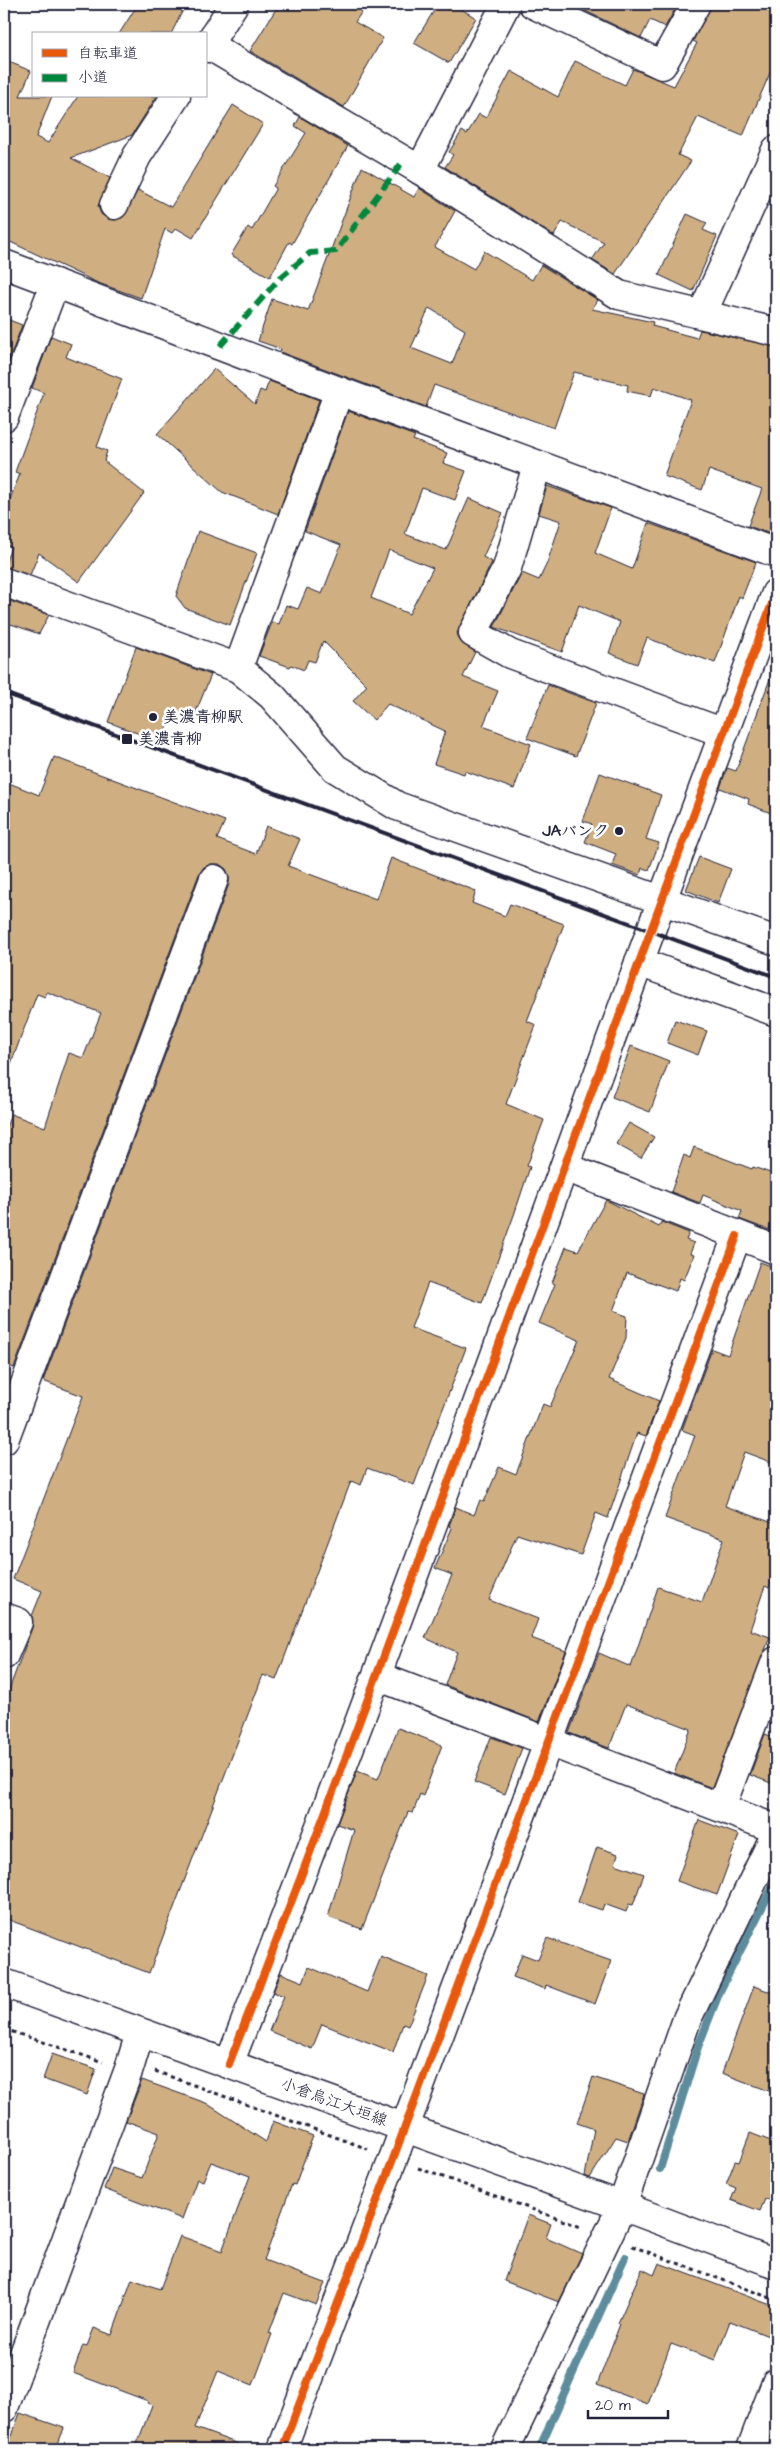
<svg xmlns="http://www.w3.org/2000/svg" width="780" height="2453" font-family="'Architects Daughter','Klee One',sans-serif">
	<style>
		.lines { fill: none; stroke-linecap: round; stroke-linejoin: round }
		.stream { stroke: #5d8d9c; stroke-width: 8 }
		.building { fill: #cfaf82; stroke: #22223b; fill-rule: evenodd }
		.minor-casing { stroke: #22223b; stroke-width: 31 }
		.major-casing { stroke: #22223b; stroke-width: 31 }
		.path { stroke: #22223b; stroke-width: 3; stroke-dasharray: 4 4; stroke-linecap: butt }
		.minor { stroke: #fff; stroke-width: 28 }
		.major { stroke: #fff; stroke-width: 28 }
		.rail { stroke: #22223b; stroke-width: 4 }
		.quiet { stroke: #00873e; stroke-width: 6; stroke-dasharray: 12 6; stroke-linecap: butt }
		.cycleway-casing { stroke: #fff; stroke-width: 11 }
		.cycleway { stroke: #e8590c; stroke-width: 8 }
		.poi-dot { fill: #22223b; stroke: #fff; stroke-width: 2 }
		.labels { text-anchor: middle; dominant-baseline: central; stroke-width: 5; stroke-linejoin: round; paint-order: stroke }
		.poi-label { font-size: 16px; font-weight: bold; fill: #22223b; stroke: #fff; text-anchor: start }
		.street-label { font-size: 16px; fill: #22223b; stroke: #fff }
	</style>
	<rect width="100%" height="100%" fill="#fff"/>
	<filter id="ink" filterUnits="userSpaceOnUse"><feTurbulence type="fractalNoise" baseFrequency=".02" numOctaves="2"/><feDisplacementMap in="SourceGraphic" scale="10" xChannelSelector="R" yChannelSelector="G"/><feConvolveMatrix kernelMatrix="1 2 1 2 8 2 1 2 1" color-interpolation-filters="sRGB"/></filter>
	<g filter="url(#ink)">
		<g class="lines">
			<g class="stream">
				<path d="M660,2169l38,-122 22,-56 56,-111"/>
				<path d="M539,2449l86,-192"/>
			</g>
		</g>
		<g class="building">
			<path d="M138,4h48l-15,30h-52z"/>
			<path d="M279,4h88l-12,18 28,16 -39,69 -94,-56z"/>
			<path d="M438,4h15l23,14 -27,45 -35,-20z"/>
			<path d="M571,4h107l-13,23 -15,-7 -9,18z"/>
			<path d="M712,4h64v55l-33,77 -45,-19 -20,38 13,6 -76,113 -23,-14 12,-18 -42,-20 -8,14 -109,-69 8,-12 -4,-3 13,-21 5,3 12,-20 7,4 25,-47 47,26 17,-36 50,24 8,-16 41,17 23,-43 -4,-2z"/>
			<path d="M4,60l27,11 -11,25h32l-16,41 12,6 30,-47h79l-25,39 -61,23 39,20 -12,28 3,8 7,5 8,1 7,-3 15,-27 33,17 62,-102 30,19 -70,114 -17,-10 -4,5 -7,-4 -24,69 -43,-15 -94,-44z"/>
			<path d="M300,117l48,29 -56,98 -3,-2 -19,35 -39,-22 17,-28 4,3 24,-42 -3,-2 33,-53 -11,-7z"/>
			<path d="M362,167l52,30 5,-9 36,23 -20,36 39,22 10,-18 48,29 9,-15 57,35 -6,9 61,13 -1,4 45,12 3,-8 76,17v172l-5,15 -23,-8 14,-37 -53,-19 -7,20 -38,-14 27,-76 -37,-13 -3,9 -24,-5 1,-6 -54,-13 -20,56 -120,-43 -8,22 -146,-55 1,-3 -23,-8 14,-42 36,12zM429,308l36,22 -13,34 -41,-16z"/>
			<path d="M687,214l20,9 -4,7 14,6 -24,55 -34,-16z"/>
			<path d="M4,318l18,7 -18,49z"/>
			<path d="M51,336l20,8 -5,13 56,22 -25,68 10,4 -3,10 40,32 -65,89 -40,-29 -9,22 -26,-8 7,-20 -7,-3v-30l16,-40 -5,-2 29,-79 -12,-5z"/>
			<path d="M214,369l41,35 5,-14 5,2 4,-11 50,19 -41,114 -56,-22 -65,-58z"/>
			<path d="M348,411l67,25 -2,4 34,13 -4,10 23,8 -11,29 -33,-12 -17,46 41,16 23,-52 34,15 -20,44 9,5 -35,71 3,8 15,11 -12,25 35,14 -15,35 48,18 -17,45 -49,-18 -1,3 -30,-10 11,-33 -57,-27 -14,16 -21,-19 14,-16 -44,-44 -8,21 -7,-2 -4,10 -13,-5 -1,2 -31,-11 13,-34 7,2 7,-19 12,4 9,-21 15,6 19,-49 -36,-14zM389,550l44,18 -24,46 -38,-16z"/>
			<path d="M547,486l64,22 -16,45 37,16 16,-46 108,39 -14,36 -3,-2 -24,67 -68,-25 -10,26 -28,-11 11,-31 -41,-17 -17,47 -68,-25 28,-54 17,7 8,-17 14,-42 -22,-7z"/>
			<path d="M198,531l59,22 -27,72 -45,-17 -9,-12z"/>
			<path d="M4,599l45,16 -10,19 -28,-10 -7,15z"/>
			<path d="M136,647l75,28 -18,44 -21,-7 -11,30 -53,-20z"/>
			<path d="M774,668h2v147l-28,-11 1,-5 -29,-11 7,-20 9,3z"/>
			<path d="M548,685l48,18 -20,53 -49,-18z"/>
			<path d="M54,757l171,64 -8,18 39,15 10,-28 34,13 -12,27 88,33 15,-41 85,33 -4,12 33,13 5,-12 54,20 -37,97 9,4 -30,79 38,16 -17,46 3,1 -16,48 -32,88 -54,-20 -17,45 55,20 -52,137 -47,-17 -6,17 -10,-4 -75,199 -13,-5 -114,298 -145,-55v-215l28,-75v-12l10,-25 -29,-12 70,-183 -40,-15 186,-497v-7l-3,-8 -7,-5h-8l-7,3 -5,7 -185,494 -10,-4v-231l7,-19 34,13 24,-74 14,5 18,-45 -54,-21 -2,5 -8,-3 -31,83h-2v-296l35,14z"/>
			<path d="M600,773l61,22 -15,44 13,4 -10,27 -7,-2 -2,7 -28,-10 4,-11 -31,-12 7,-18 -9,-3z"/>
			<path d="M699,857l32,12 -13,34 -32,-13z"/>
			<path d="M675,1020l32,11 -9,24 -31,-12z"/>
			<path d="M631,1046l38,15 -19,51 -38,-15z"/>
			<path d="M629,1123l25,14 -13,21 -25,-14z"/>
			<path d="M694,1147l58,22 1,-2 23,8v34l-7,21 -30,-11 3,-8 -39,-16 -3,8 -29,-11 13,-37 6,3z"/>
			<path d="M606,1200l53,27 2,-5 28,11 -3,7 8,3 -4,11 4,1 -10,25 -4,-2 -4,13 -49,-18 -14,38 14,5 -1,22 -17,41 50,22 -13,35 -9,-3 -29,85 -12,-5 -15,42 -64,-21 -28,66 49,19 -7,19 35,13 -27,71 -94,-37 12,-33 -32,-14 27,-63 -17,-7 17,-40 -3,-2 7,-19 18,8 6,-15 4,2 15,-35 17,7 27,-70 7,3 29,-67 -40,-17 16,-39 -3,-1 14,-36 12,4z"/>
			<path d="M760,1262l16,6v196l-32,-12 -19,54 51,18v44l-7,20 -4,-2 -15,44 20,7 -58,151 -38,-15 17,-44 -65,-25 -17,44 -40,-15 30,-80 32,14 27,-80 44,15 22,-63 -59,-21 30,-83 -13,-5 30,-81 16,6z"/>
			<path d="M398,1728l44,17 -19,51 -3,-2 -7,19 -5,-1 -46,117 -34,-12 26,-87 -17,-6 20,-53 21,8z"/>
			<path d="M765,1734l11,4v47l-26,-10z"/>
			<path d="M491,1737l31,11 -17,46 -31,-12z"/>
			<path d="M699,1820l40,15 -22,60 -40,-14z"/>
			<path d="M597,1847l21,7 -3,10 29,10 -11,31 -4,-1 -3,8 -22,-8 -2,6 -24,-8z"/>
			<path d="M547,1938l64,23 -16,43 -49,-19 -1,4 -32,-12 9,-23 16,6z"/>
			<path d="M381,1957l47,19 -20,50 -5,-2 -10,28 -71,-28 -10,25 -43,-18 15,-35 -11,-4 8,-19 22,9 6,-15 58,25z"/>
			<path d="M754,1986l22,8v78l-7,19 -47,-18z"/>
			<path d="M52,2054l44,15 -9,26 -44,-16z"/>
			<path d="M593,2077l51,17 -16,47 -12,-4 -26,41 -5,-2 9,-47 -17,-6z"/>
			<path d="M142,2080l64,23 60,39 7,-21 40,15 -18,49 -3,-1 -28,76 61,23 -9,22 -32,-12 -15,40 3,1 -19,51 -35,-14 -23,57 52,19v2h-112l17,-44 -5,-2 1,-2 -75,-28 10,-28 4,1 7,-18 18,7 20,-56 28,10 20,-53 42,15 28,-75 -39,-14 -8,19 -6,-2 -15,40 -78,-30 8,-21 30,10 17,-45 -33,-12z"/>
			<path d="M750,2133l26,10v45l-5,13 -6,-2 -5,12 -29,-11 5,-12 -10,-4 9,-23 4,1z"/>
			<path d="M528,2215l23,9 -5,14 36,16 -23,48 -55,-21z"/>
			<path d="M659,2263l117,44v16l-5,14 -41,-16 -15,39 -44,-16 -23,60 -51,-19 23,-61 -2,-1 24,-54 12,6z"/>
			<path d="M20,2413l44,15 -8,21h-49z"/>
		</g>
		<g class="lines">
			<defs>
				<g id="minor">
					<path d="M506,4l-86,166 199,125 157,37"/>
					<path d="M533,4l129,61 34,-61"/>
					<path d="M208,45l212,125"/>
					<path d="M206,48l28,-44"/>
					<path d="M114,205l23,-49 39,-60"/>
					<path d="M4,264l335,127 437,162"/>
					<path d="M702,314l74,-164"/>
					<path d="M4,417l51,-134"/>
					<path d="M537,465l-30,103 -34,65 37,21 214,79"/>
					<path d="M4,582l234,86 34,28 63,72 62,38 379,135"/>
					<path d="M238,668l101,-277"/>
					<path d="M639,962l137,50"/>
					<path d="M565,1167l211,83"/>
					<path d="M4,1440l210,-561"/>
					<path d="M4,1617l14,5 -14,33"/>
					<path d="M377,1676l399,153"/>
					<path d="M721,1807l55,-146"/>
					<path d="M229,2064c189,-487 363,-981 547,-1471"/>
					<path d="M4,2408l125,-339 11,-36"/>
					<path d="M282,2449l111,-290 344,-923"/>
					<path d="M505,2449l117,-243 65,-187 89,-186"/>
					<path d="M751,2449l25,-66"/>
				</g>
				<path id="major" d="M4,1983l618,223 154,58"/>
			</defs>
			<use href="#minor" class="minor-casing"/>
			<use href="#major" class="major-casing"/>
			<g class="path">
				<path d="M4,2029l99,33"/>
				<path d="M155,2071l213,78"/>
				<path d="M418,2168l163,59"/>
				<path d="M632,2246l144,54"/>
			</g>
			<use href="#minor" class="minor"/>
			<use href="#major" class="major"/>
			<path class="rail" d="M4,693l772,284"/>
			<path class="quiet" d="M220,346l60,-68 30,-25 26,-2 68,-91"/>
			<defs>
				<g id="cycleway">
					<path d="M229,2064c189,-487 363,-981 547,-1471"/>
					<path d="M282,2449l111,-290 344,-923"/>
				</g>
			</defs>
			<use href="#cycleway" class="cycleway-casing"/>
			<use href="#cycleway" class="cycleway"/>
		</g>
	</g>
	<g class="poi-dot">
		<circle cx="153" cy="717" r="5"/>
		<rect x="121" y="733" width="12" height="12" rx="2.5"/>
		<circle cx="619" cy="831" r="5"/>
	</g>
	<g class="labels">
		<g class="poi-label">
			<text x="163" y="717">美濃青柳駅</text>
			<text x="138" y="739">美濃青柳</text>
			<text x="609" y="831" text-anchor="end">JAバンク</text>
		</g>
		<g class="street-label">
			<text transform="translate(334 2102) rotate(20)">小倉烏江大垣線</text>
		</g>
	</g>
	<rect width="780" height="2453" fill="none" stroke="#fff" stroke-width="20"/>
	<rect x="10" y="10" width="760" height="2433" fill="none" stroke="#22223b" stroke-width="2" filter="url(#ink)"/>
	<rect x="32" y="32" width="175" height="65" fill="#ffffff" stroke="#a7a7b1"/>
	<rect x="42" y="49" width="25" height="8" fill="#e8590c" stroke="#a7a7b1"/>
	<text x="78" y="58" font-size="15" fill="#22223b">自転車道</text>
	<rect x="42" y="74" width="25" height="8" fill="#00873e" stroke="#a7a7b1"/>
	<text x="78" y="82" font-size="15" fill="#22223b">小道</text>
	<path d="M588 2410v8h80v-8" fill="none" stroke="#22223b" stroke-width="2.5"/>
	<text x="595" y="2410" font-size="15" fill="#22223b" stroke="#ffffff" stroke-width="4" paint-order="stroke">20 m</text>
</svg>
